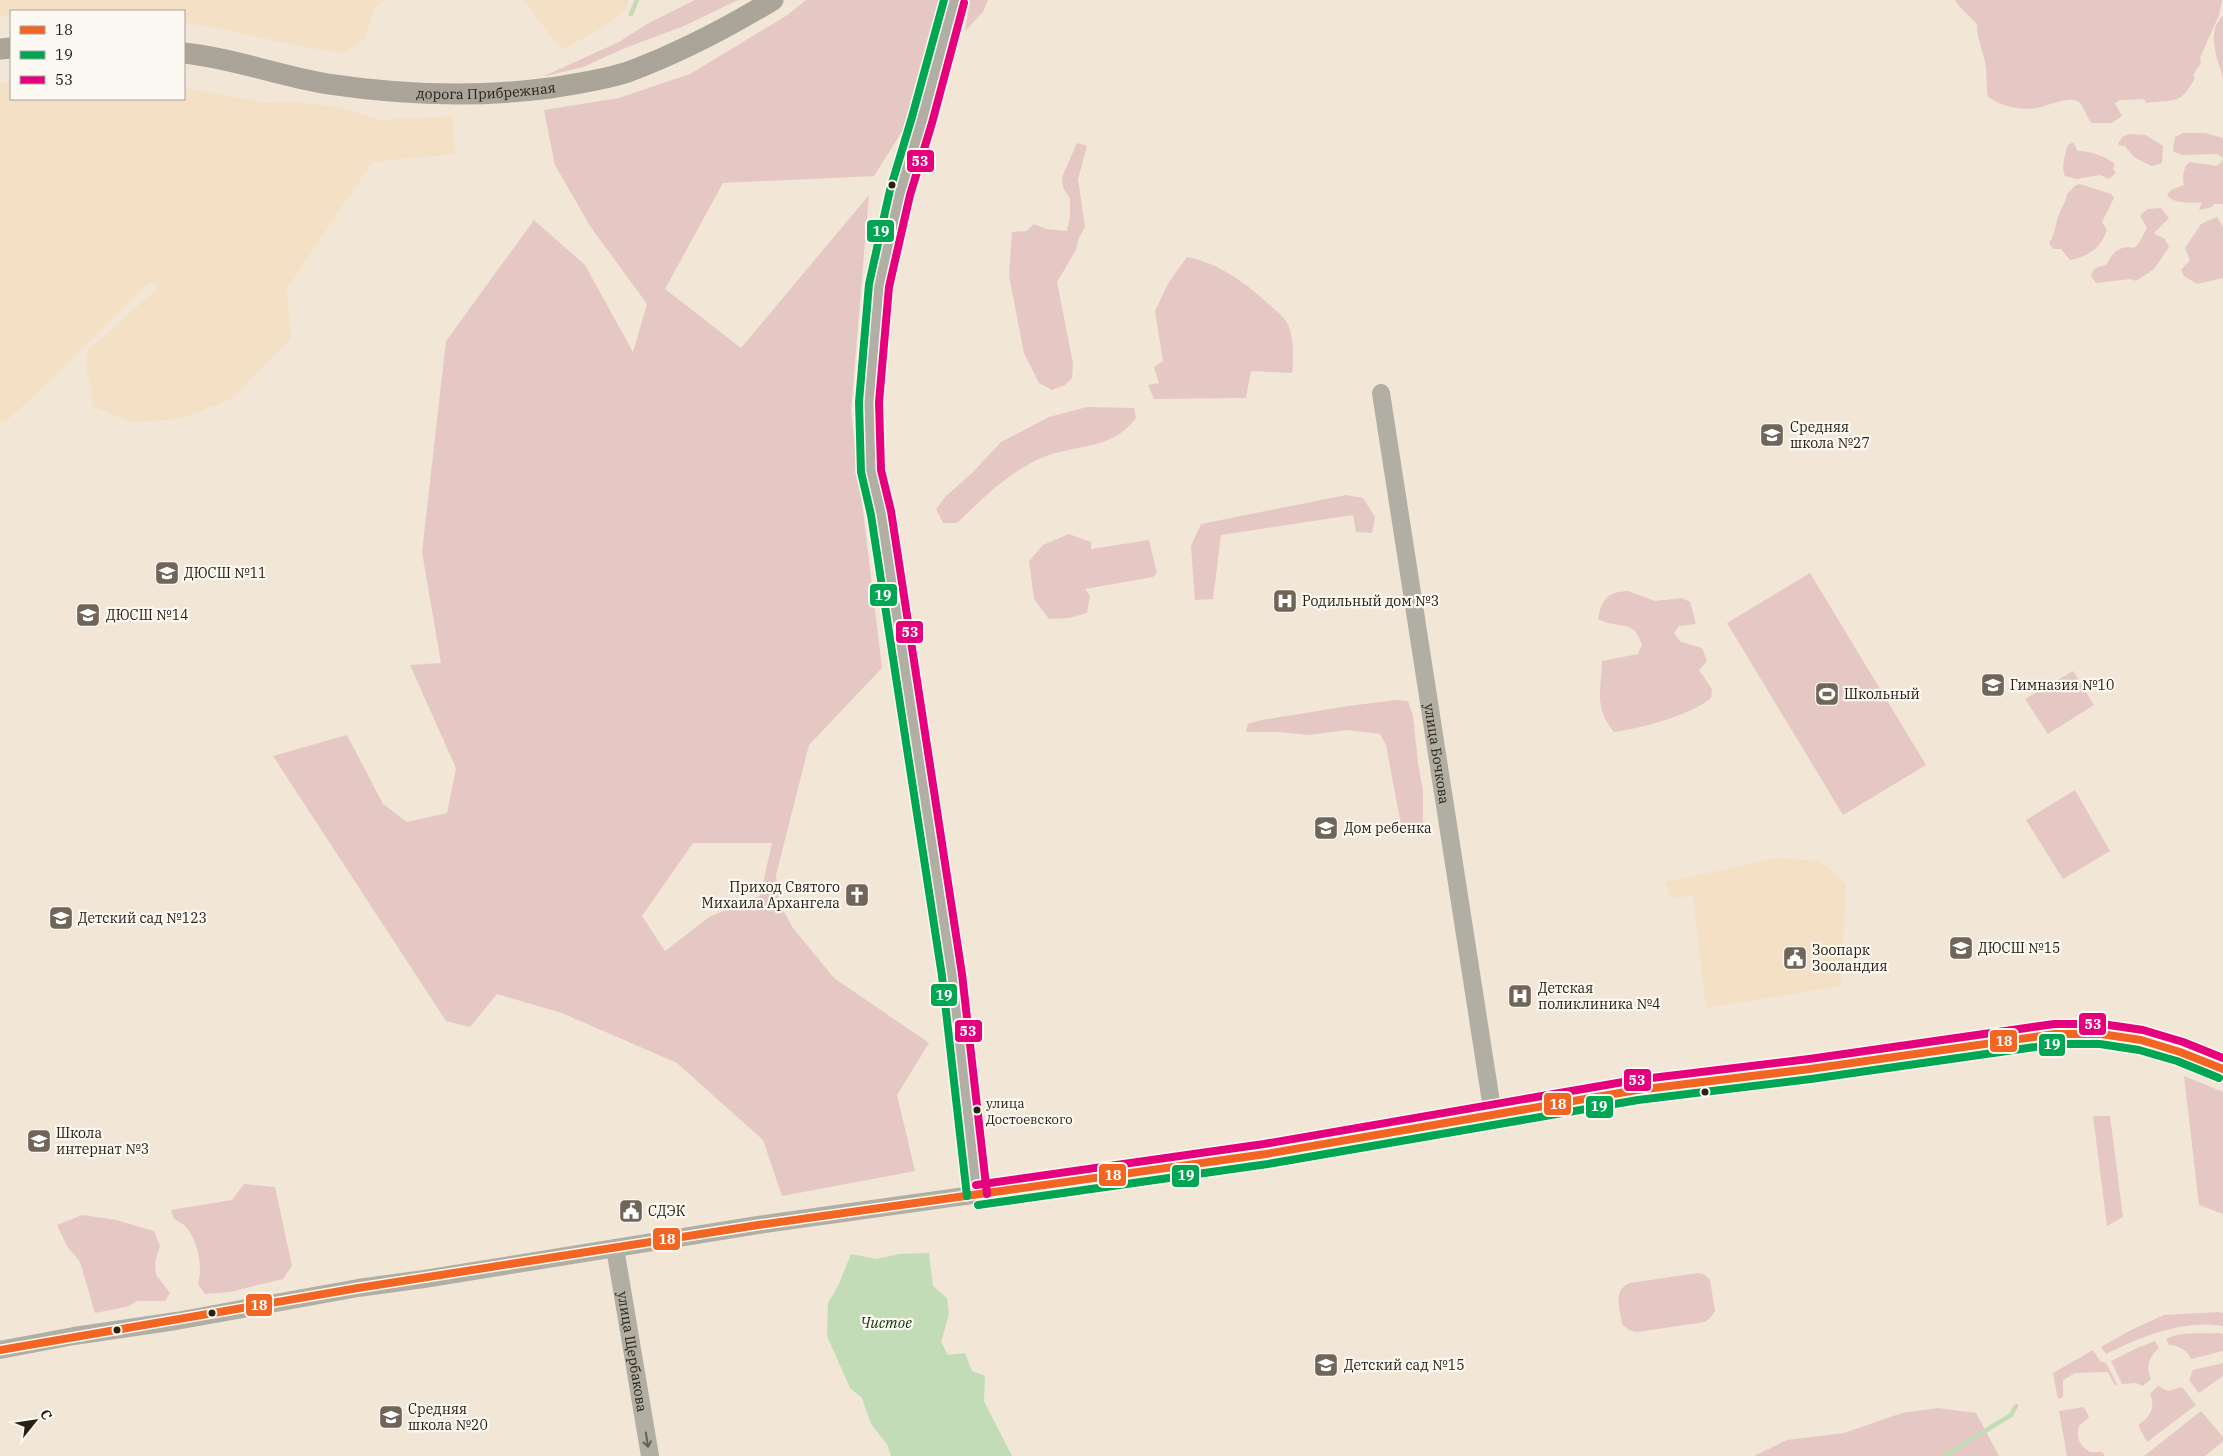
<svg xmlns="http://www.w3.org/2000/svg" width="2223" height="1456" font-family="'IBM Plex Serif',serif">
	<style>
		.built { fill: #f4e0c5 }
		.green { fill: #e5c8c4; fill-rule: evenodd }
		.water { fill: #c3dcb8 }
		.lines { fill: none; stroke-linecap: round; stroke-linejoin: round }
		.stream { stroke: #c3dcb8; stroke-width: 4.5 }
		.minor { stroke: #b1aea3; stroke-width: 18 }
		.major { stroke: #aaa598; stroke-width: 21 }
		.bus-1-casing { stroke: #fcf8f2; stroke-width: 11 }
		.bus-2-casing { stroke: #fcf8f2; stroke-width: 11 }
		.bus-3-casing { stroke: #fcf8f2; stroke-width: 11 }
		.bus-1 { stroke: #f26522; stroke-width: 8 }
		.bus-2 { stroke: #00a651; stroke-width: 8 }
		.bus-3 { stroke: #e5007d; stroke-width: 8 }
		.oneway { stroke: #666055 }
		.bus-dot { fill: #282015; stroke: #fcf8f2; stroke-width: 2 }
		.labels { text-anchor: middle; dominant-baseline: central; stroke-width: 4.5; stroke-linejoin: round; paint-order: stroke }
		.bus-label { font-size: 13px; fill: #282015; stroke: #fcf8f2; text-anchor: start }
		.street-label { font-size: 14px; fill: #282015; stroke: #fcf8f2 }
		.poi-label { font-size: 14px; fill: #282015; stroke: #fcf8f2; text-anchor: start }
		.water-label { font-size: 15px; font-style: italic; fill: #0c360b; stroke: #fcf8f2 }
		.line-badge { stroke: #fcf8f2; stroke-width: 2 }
		.badge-label { font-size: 14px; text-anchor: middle; font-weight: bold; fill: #fff }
	</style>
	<rect width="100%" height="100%" fill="#f2e6d6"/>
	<g class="built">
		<path d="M0,0h385l-10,7 -10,32 -21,14 -46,-7 -80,-18 -34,-5v-12h-173v5l-11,1z"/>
		<path d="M523,0h105l-1,8 -23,19 -42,23z"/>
		<path d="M11,81v18h173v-11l84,15 25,-1 41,4 47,14 71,-4 3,38 -83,8 -85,127 4,50 -59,60 -53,20 -47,3 -40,-16v-17l-6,-22 2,-17 71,-63 -10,-5 -102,102 -41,37h-6v-337z"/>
		<path d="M1777,858l43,3 26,23 -5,102 -135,22 -13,-112 -23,2 -4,-16z"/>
	</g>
	<g class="green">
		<path d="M695,0h43l-54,26 -59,22 -42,19 -41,10 77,-35 28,-18z"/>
		<path d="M806,0h137l-27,109 -42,67 -151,7 -58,106 76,59 128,-153 -18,216 31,257 -73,77 -33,130 3,28 14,25 41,50 95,65 -32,52 18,76 -133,25 -19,-56 -86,-77 -115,-50 -65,-19 -27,33 -24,-6 -173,-265 74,-21 36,69 24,18 40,-9 9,-45 -46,-103 31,-2 -19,-111 24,-211 88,-121 51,45 48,87 14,-48 -57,-78 -35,-61 -11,-55 75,-12 71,-24 96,-58zM693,843h79l-12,53 -51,21 -44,34 -23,-35z"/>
		<path d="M970,0h18l-5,12 -18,19z"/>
		<path d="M1955,0h267l-3,15 -19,43 1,5 -8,12 2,3c-15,28 -21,21 -49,25l-2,-4 -24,1 -5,3 7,13 -10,7h-21c-4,-6 -7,-16 -12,-21 -7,-7 -33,4 -42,6 -17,3 -35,-2 -49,-11 -2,-12 -1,-25 -3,-35 -3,-14 -8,-24 -8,-38l-18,-18z"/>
		<path d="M2223,16v62c-5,-19 -18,-46 0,-62z"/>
		<path d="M2183,133h22l18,5v20l-6,-4 -35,1 -9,-4 2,-14z"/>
		<path d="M2129,134l17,1 17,11 -1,17 -11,3 -17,-9 -9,-11 -6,-1 -1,-1 4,-7z"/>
		<path d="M2073,142l5,9c13,0 26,5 37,13l-2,5 3,4 -7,6 -9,-4 -23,4 -12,-3c-4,-7 0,-23 3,-31z"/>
		<path d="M1077,143l10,3 -9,33 7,48 -6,11 -3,12 -19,32 16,81 -1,15 -7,7 -13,5 -13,-7 -15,-30 -15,-77 3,-44 14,-1 8,-7 12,5 21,2 3,-14v-19l-7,-10 -1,-11z"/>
		<path d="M2223,160v44h-9l-2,3 -13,3 3,-7c-11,-1 -28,2 -35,-8l4,-5 13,-5c-2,-7 -1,-19 6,-23l27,4z"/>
		<path d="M2080,184l31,10 3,4 -12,24 5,8c-7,19 -18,26 -37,30l-9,-11h-8l-4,-6c7,-10 6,-20 11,-31 3,-7 6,-10 7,-18l9,-9z"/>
		<path d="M2161,208l8,10 -15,15 2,2 8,3 5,9 -15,22 -18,12 -5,-2 -35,4 -5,-7 3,-7 13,-5c5,-12 15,-20 27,-16l5,-5 8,-15 -7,-12 7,-7z"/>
		<path d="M2217,217l6,10v51l-26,6 -13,-8 -3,-6 9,-10 -5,-12 16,-24z"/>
		<path d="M1187,257c33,6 61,28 85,50 4,4 11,9 14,14 8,12 8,39 6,52l-41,-2 -5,27 -92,1 -6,-14 11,-2 -5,-16 9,-6 -8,-50 14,-29z"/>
		<path d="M1087,407l47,1 2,10c-25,34 -62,25 -97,41 -32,15 -56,39 -82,64h-14l-7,-14 10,-13 25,-22 30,-32 48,-25z"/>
		<path d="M1346,495l17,3 12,19 -3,16 -16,-1 -3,-17 -132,20 -8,64 -18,1 -4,-54 10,-22z"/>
		<path d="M1069,534l22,8v7l58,-9 8,33 -4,4 -68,12 5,7 -3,17 -18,5 -20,1 -15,-20 -5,-38 14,-16z"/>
		<path d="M1810,573l116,192 -83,50 -116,-192z"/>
		<path d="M1628,591l27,10 27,-3 8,4 6,22 -17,2 -5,7 7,9 21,6 5,13 -8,9 13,19 -1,9c-22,18 -69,30 -97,34 -20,-24 -13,-42 -12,-71l36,-7 4,-9c-8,-27 -22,-15 -44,-26 4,-20 9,-27 30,-28z"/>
		<path d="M2073,671l21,34 -46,29 -23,-35z"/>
		<path d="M1397,700l11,1 5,15 5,47 5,28v38l-21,1 -16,-85 -6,-11 -33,-4 -38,5 -31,-3h-32l2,-8 14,-4 86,-14z"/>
		<path d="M2075,790l35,61 -47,28 -37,-59z"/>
		<path d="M2184,1076l39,16v122l-24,-9z"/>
		<path d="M2093,1116h17l13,101 -16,9z"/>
		<path d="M244,1184l31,3 17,79 -9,13 -53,13 -25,2 -7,-10c5,-17 0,-42 -11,-56 -3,-4 -8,-6 -13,-9l-3,-9 61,-10z"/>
		<path d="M82,1215l34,5 38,11 6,15 -5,16 1,13 14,18 -5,8h-27l-12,6 -31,6 -15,-51 -13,-16 -10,-21z"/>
		<path d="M1698,1273l7,2 5,5 5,31 -4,6 -6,5 -68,10 -8,-2 -7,-6c-2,-15 -10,-34 8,-41z"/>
		<path d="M2218,1312l5,1v13c-39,-7 -83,11 -117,28l-5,-7 28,-16 35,-16z"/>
		<path d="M2217,1333l6,1v17l-32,8c-4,-9 -12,-14 -22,-14l-3,-6c14,-8 35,-5 51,-6z"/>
		<path d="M2155,1341l4,7c-11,9 -13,19 -8,31l-8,7 -7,-3 -14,1 -11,-23 26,-13z"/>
		<path d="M2093,1350l7,11 6,2 12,23 -4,-2 -6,-12 -33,1 -12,7v17l-5,2 -5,-26z"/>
		<path d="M2223,1363v13l-24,17 -10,-13 4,-10z"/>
		<path d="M2158,1386l10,5 14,-4 14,18 -49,37 -9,-17c12,-7 18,-18 12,-31z"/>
		<path d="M2084,1407l5,10 -10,9c-3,11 0,20 11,26h12l3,4h-38l-8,-45z"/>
		<path d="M1938,1408l38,5 23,43h-245l33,-16 57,-7 58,-20z"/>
		<path d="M2201,1411l22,26v4l-18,15h-61z"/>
	</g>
	<path class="water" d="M929,1253l4,33 14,12 2,16 -8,28 7,13 17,-2 7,18 13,5 -1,25 28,55h-121l-4,-12 -16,-20 -9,-26 -12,-10 -23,-52 1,-33 11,-19 12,-30 25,5 23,-5z"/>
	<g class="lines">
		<g class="stream">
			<path d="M631,14l6,-14"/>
			<path d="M1944,1456l67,-41 5,-9"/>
		</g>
		<g class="minor">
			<path d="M954,0l-32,120 -22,72 -21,93 -10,117 2,69 10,42 36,226 35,236 25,220"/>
			<path id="s1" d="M1381,393l112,722"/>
			<path id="s2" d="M615,1248l35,208"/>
			<path d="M0,1350l74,-14 102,-15 182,-33 66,-9 334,-54 508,-71 371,-64 173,-21 245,-35c68,-3 106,8 168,35"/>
		</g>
		<g class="major">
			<path d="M0,49l11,-1"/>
			<path id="s3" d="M184,53c49,5 95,23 144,31 74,11 147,14 222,4 26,-4 53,-8 78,-16 51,-19 99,-44 145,-72"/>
		</g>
		<defs>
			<path id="bus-1" d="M0,1350l358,-62 400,-63 508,-71 371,-64 173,-21 245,-35h46l40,6 39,12 43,17"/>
			<g id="bus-2">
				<path d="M944,0l-32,117 -22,73 -21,94 -10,118 2,70 10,43 71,461 25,220"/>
				<path d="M978,1205l290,-41 370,-64 173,-21 245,-35h44l39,6 38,11 42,17"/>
			</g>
			<g id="bus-3">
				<path d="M964,3l-32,120 -22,72 -21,92 -10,115 2,68 10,41 71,463 25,220"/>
				<path d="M976,1185l288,-41 371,-64 174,-21 245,-35h48l41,6 40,12 40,16"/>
			</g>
		</defs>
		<use href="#bus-1" class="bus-1-casing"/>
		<use href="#bus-2" class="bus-2-casing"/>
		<use href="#bus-3" class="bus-3-casing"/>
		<use href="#bus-1" class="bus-1"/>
		<use href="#bus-2" class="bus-2"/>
		<use href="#bus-3" class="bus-3"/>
	</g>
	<defs><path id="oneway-shaft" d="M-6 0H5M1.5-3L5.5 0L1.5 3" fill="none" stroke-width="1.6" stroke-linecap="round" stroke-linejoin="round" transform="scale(1.25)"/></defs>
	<use class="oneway" href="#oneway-shaft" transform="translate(647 1440) rotate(81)"/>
	<defs>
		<symbol id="school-square" viewBox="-11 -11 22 22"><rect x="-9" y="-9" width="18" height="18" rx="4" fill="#6f6559" stroke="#fcf8f2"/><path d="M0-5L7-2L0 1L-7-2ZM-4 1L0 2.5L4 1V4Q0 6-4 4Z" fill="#fff"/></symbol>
		<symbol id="hospital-square" viewBox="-11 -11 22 22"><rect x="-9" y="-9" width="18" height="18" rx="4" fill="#6f6559" stroke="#fcf8f2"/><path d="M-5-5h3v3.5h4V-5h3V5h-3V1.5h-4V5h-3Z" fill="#fff"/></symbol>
		<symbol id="stadium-square" viewBox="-11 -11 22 22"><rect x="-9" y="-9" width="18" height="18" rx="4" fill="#6f6559" stroke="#fcf8f2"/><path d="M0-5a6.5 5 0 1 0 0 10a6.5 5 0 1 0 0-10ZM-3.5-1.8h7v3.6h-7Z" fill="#fff"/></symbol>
		<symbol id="church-square" viewBox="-11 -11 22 22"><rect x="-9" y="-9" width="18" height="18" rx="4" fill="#6f6559" stroke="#fcf8f2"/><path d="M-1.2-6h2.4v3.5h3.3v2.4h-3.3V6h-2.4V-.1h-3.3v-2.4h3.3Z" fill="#fff"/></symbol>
		<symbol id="civic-square" viewBox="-11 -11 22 22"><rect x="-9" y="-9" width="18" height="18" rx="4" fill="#6f6559" stroke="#fcf8f2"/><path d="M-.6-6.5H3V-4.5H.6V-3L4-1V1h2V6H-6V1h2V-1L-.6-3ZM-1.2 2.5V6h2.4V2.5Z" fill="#fff"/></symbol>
	</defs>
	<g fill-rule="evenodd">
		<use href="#school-square" x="1758" y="421" width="28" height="28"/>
		<use href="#school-square" x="153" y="559" width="28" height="28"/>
		<use href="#hospital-square" x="1271" y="587" width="28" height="28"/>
		<use href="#school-square" x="74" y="601" width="28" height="28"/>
		<use href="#school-square" x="1979" y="671" width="28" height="28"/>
		<use href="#stadium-square" x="1813" y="680" width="28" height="28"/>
		<use href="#school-square" x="1312" y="814" width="28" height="28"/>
		<use href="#church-square" x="843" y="881" width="28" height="28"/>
		<use href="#school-square" x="47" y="904" width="28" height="28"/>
		<use href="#school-square" x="1947" y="934" width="28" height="28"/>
		<use href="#civic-square" x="1781" y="944" width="28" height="28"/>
		<use href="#hospital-square" x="1506" y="982" width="28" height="28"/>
		<use href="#school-square" x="25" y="1127" width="28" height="28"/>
		<use href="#civic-square" x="617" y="1197" width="28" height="28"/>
		<use href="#school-square" x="1312" y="1351" width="28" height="28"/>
		<use href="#school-square" x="377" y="1403" width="28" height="28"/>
	</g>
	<g class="bus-dot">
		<circle cx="892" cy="185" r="4.5"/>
		<circle cx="1705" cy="1092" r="4.5"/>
		<circle cx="977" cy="1110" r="4.5"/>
		<circle cx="212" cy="1313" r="4.5"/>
		<circle cx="117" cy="1330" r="4.5"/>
	</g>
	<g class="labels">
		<g class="bus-label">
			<text x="986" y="1103">улица<tspan x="986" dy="16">Достоевского</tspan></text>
		</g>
		<g class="street-label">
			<text stroke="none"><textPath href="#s3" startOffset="306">дорога Прибрежная</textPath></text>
			<text stroke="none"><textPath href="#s1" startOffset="365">улица Бочкова</textPath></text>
			<text stroke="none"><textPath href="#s2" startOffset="105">улица Щербакова</textPath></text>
		</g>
		<g class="poi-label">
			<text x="1790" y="427">Средняя<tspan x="1790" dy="16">школа №27</tspan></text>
			<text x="184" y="573">ДЮСШ №11</text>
			<text x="1302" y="601">Родильный дом №3</text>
			<text x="106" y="615">ДЮСШ №14</text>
			<text x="2010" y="685">Гимназия №10</text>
			<text x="1844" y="694">Школьный</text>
			<text x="1344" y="828">Дом ребенка</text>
			<text x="840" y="887" text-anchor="end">Приход Святого<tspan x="840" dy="16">Михаила Архангела</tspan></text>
			<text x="78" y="918">Детский сад №123</text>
			<text x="1978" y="948">ДЮСШ №15</text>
			<text x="1812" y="950">Зоопарк<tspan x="1812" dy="16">Зооландия</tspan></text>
			<text x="1538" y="988">Детская<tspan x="1538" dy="16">поликлиника №4</tspan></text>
			<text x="56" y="1133">Школа<tspan x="56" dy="16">интернат №3</tspan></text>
			<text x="648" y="1211">СДЭК</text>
			<text x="1344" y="1365">Детский сад №15</text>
			<text x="408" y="1409">Средняя<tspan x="408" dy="16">школа №20</tspan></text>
		</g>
		<g class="water-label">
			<text x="886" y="1322">Чистое</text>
		</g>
	</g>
	<g class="line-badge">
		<rect x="906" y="149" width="29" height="24" rx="5" fill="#e5007d"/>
		<rect x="866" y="219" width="29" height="24" rx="5" fill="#00a651"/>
		<rect x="869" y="583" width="29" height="24" rx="5" fill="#00a651"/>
		<rect x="895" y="620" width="29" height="24" rx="5" fill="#e5007d"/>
		<rect x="930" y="983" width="28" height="24" rx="5" fill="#00a651"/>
		<rect x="2078" y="1012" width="29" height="24" rx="5" fill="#e5007d"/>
		<rect x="954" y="1019" width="29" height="24" rx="5" fill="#e5007d"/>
		<rect x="1989" y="1029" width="29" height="24" rx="5" fill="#f26522"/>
		<rect x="2038" y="1033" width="28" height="24" rx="5" fill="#00a651"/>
		<rect x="1623" y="1068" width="29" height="24" rx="5" fill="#e5007d"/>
		<rect x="1543" y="1092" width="29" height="24" rx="5" fill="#f26522"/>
		<rect x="1585" y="1095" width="29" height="24" rx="5" fill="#00a651"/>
		<rect x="1098" y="1163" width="29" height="24" rx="5" fill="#f26522"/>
		<rect x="1171" y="1164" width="29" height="24" rx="5" fill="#00a651"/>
		<rect x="652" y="1227" width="29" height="24" rx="5" fill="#f26522"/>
		<rect x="245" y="1293" width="28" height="24" rx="5" fill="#f26522"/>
	</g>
	<g class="badge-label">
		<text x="920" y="166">53</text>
		<text x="881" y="236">19</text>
		<text x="883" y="600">19</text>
		<text x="910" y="637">53</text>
		<text x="944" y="1000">19</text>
		<text x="2093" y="1029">53</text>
		<text x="968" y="1036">53</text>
		<text x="2004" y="1046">18</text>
		<text x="2052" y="1049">19</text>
		<text x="1637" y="1085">53</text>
		<text x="1558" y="1109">18</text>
		<text x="1599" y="1111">19</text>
		<text x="1113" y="1180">18</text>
		<text x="1186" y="1180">19</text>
		<text x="667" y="1244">18</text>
		<text x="259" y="1310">18</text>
	</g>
	<rect x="10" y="10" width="175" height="90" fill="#fcf8f2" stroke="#a7a29a"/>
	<rect x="20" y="26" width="25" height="8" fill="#f26522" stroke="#a7a29a"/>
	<text x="55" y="35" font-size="15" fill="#282015">18</text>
	<rect x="20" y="51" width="25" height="8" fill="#00a651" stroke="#a7a29a"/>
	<text x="55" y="60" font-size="15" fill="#282015">19</text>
	<rect x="20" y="76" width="25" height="8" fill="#e5007d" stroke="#a7a29a"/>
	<text x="55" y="85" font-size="15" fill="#282015">53</text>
	<g transform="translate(35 1421) rotate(60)" stroke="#fcf8f2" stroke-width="4" paint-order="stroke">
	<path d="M0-4L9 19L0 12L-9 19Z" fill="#282015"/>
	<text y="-8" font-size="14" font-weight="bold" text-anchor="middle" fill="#282015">С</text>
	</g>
</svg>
